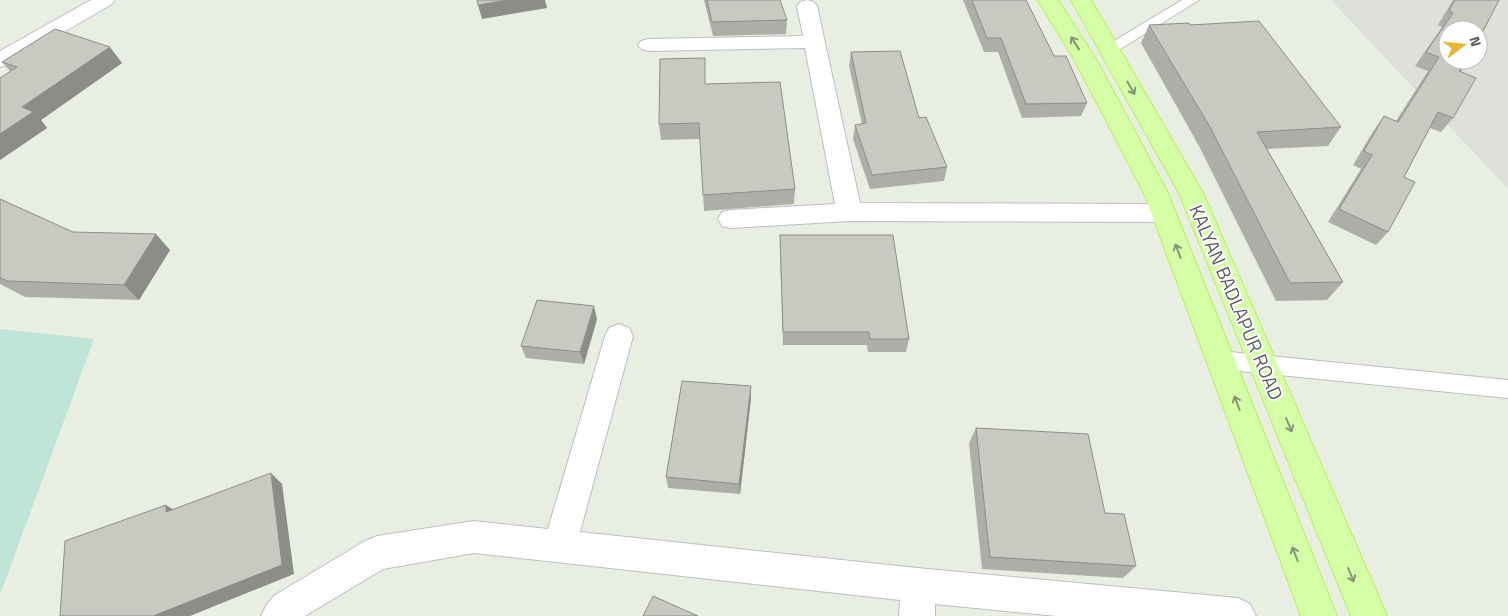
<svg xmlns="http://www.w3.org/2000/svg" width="1508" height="616" font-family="'Titillium Web',sans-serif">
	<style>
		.industrial { fill: #dee1da; fill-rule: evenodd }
		.green { fill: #bfe5d8 }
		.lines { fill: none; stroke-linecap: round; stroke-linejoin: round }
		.service-casing { stroke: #bebdc4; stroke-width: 2 }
		.minor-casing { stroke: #bebdc4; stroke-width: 2 }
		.secondary-casing { stroke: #c1bfc8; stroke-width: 2 }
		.primary-casing { stroke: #b9f158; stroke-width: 2 }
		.service { fill: #fff; fill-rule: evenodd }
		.minor { fill: #fff; fill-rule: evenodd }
		.secondary { fill: #fff; fill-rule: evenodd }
		.primary { fill: #d4ffa6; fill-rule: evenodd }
		.wall { fill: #acaea7 }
		.shaded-wall { fill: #8c8d88 }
		.building { fill: #c8cac2; stroke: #8c8d88 }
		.oneway { stroke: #86947a }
		.labels { text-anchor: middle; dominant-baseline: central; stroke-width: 4; stroke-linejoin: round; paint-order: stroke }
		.street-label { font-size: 19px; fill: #5c5b63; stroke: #fff }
	</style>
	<rect width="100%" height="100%" fill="#e9eee2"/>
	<path class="industrial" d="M1331,0h177v189zM1448,30h30v30h-30z"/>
	<path class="green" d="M0,329l94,10 -94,256z"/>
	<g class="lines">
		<defs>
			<g id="service">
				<path d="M1182,0h17l-85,53h-10l-3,-3 3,-3z"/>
				<path d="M1220,351l288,29v18l-288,-29 -7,-3 -3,-6 3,-6z"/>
			</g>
			<g id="minor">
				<path d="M807,0l7,2 3,4 43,197 303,1 9,3 4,6 -4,6 -9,3 -314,-1 -118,7 -9,-2 -4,-7 4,-7 9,-2 104,-6 -30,-156 -157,3 -7,-2 -3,-4 3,-4 7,-2 155,-3 -6,-30 3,-4z"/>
				<path d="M619,324l10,4 4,8 -53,196 337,36 321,30 12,6 6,12h-199l-122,-12v12h-36l1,-16 -426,-47 -91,16 -78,47h-44l6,-12 8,-9 90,-54 12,-5 97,-15 74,8 57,-193 4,-8z"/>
			</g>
			<path id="secondary" d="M91,0h24l-3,4 -105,61 -7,2v-16z"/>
			<g id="primary">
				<path d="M1038,0h20l39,61 71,132 169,423h-36l-157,-423 -69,-132z"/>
				<path d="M1071,0h20l112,193 184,423h-36l-172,-423z"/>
			</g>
		</defs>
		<use href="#service" class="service-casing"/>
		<use href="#minor" class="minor-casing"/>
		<use href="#secondary" class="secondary-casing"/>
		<use href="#primary" class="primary-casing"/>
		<use href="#service" class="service"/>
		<use href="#minor" class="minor"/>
		<use href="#secondary" class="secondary"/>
		<use href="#primary" class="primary"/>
	</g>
	<g class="wall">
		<path d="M704,0h76l7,20 -1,14 -73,2z"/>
		<path d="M963,0h63l28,56 33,47 -6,13 -59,2 -24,-66h-14z"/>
		<path d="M1453,0h46l-34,67 -4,5 -8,46 -12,14 -11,-4 -26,49 -16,55 -12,13 -48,-23 33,-53 -8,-4 21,-35 10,-14 12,5 32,-50 -13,-5 27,-39 -4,-2z"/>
		<path d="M1149,25h41l151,102 -13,19 -61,3 76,133 -16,18 -51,1 -77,-155 -58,-103z"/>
		<path d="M851,52l68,66 28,49 -3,14 -74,8 -17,-50 2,-14 7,-1 -13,-58z"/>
		<path d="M2,62l120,1 -81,57 6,8 -47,32 10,-89z"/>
		<path d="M706,84l89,105 -1,15 -90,7 -4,-72 -39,1 -2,-16z"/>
		<path d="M0,199l73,33 97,18 -31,50 -114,-3 -25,-13z"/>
		<path d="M780,235l129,104 -3,13h-38l-1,-7h-84l-3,-97z"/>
		<path d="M597,319l-13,45 -58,-6 -5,-12z"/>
		<path d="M751,398l-11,96 -72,-6 -2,-11z"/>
		<path d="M976,428l129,85 31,53 -13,12 -141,-9 -13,-126z"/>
	</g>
	<g class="shaded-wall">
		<path d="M508,0h37l2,8 -65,11 -4,-14z"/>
		<path d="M110,47l12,16 -81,57 6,8 -47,32v-26l22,-27z"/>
		<path d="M156,234l14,16 -31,50 -15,-15z"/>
		<path d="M594,306l3,13 -13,45 -4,-12z"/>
		<path d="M751,386v12l-11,96 -1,-10z"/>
		<path d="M271,473l11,11 12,90 -104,42h-37z"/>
		<path d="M166,505l15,10 -15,-3z"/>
	</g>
	<g class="building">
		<path d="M477,0h31l-30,5z"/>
		<path d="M707,0h73l7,20 -75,2z"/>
		<path d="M972,0h54l28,56h12l21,47 -61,1 -25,-66h-14z"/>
		<path d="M1455,0h44l-19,37 2,1 -4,7v-15h-30v30h21l-4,7 -3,-1 -3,5 17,7 -23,40 -15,-6 -34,65 11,5 -27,50 -49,-23 33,-54 -8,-4 20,-35 14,6 41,-65 -13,-5 27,-39 -4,-2z"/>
		<path d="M1259,21l82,106 -84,5 86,150 -53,1 -80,-156 -61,-102 40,-2 1,2z"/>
		<path d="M55,29l55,18 -88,60 11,5 -33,22v-56l17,-11 -15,-5z"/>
		<path d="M900,51l19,67 7,-1 21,50 -75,8 -17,-50 11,-2 -15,-71z"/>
		<path d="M705,58v26l75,-2 15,107 -92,6 -4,-72 -40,1 1,-65z"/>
		<path d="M0,199l73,33 83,2 -32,51 -116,-4 -8,-3z"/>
		<path d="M780,235h113l16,104h-39l-1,-7h-86z"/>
		<path d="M537,300l57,6 -14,46 -59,-6z"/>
		<path d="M682,381l69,5 -12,98 -73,-7z"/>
		<path d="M976,428l112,6 17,79 19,1 12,52 -146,-9z"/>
		<path d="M271,473l11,92 -129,51h-93l5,-75 101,-36v7z"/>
		<path d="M653,596l45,20h-55z"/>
	</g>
	<defs><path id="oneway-shaft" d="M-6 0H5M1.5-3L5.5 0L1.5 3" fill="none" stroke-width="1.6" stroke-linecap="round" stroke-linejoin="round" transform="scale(1.25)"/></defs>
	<g class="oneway">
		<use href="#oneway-shaft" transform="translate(1075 43) rotate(-122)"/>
		<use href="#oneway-shaft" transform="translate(1131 88) rotate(60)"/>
		<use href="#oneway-shaft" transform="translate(1178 251) rotate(-111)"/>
		<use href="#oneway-shaft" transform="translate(1237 403) rotate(-111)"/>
		<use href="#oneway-shaft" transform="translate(1289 425) rotate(67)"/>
		<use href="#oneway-shaft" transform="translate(1295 554) rotate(-111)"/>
		<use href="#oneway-shaft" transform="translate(1351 575) rotate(67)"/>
	</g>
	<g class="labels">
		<g class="street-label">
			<text transform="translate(1237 302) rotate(67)">KALYAN BADLAPUR ROAD</text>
		</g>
	</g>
	<g transform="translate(1463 45) rotate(74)"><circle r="24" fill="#ffffff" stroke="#bebdc1"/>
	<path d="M0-4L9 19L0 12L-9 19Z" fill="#e8b52e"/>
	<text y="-8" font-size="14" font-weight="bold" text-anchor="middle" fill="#5c5b63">N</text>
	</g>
</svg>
